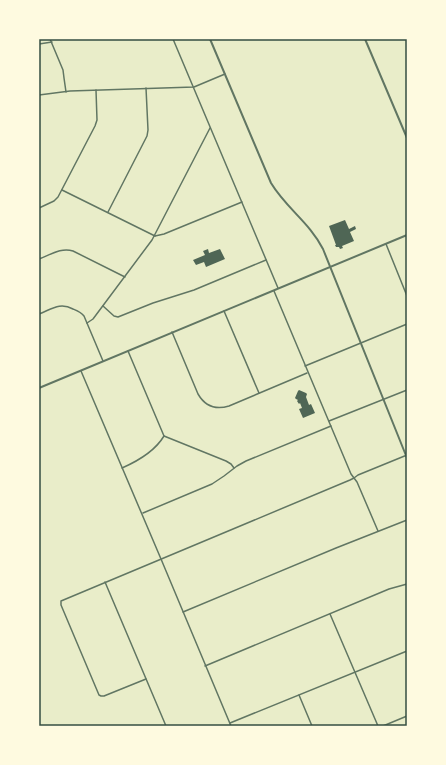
<svg xmlns="http://www.w3.org/2000/svg" width="446" height="765" font-family="'Fira Sans',sans-serif">
	<style>
		.building { fill: #4f6655 }
		.lines { fill: none; stroke-linecap: round; stroke-linejoin: round }
		.minor { stroke: #617663; stroke-width: 1.5 }
		.tertiary { stroke: #617663; stroke-width: 2 }
		.neatline { fill: none; stroke: #344e41; stroke-width: 1.5 }
	</style>
	<rect width="100%" height="100%" fill="#e9edc9"/>
	<g class="building">
		<path d="M345,220l4,9 6,-3 1,3 -6,3 4,9 -12,5 1,2 -3,1 -1,-2h-3l-1,-2h1l-7,-19z"/>
		<path d="M208,249l1,4 11,-4 5,10 -19,8 -2,-5 -8,3 -3,-5 12,-5 -2,-4z"/>
		<path d="M299,390l7,3 1,1 -1,3 3,8 2,-1 4,9 -12,5 -4,-9 3,-1 -2,-5 -1,1 -2,-3 1,-1 -2,-1 -1,-1 3,-7z"/>
	</g>
	<g class="lines">
		<g class="minor">
			<path d="M50,39l13,31 1,8 2,14"/>
			<path d="M173,39l105,249"/>
			<path d="M39,44l13,-2"/>
			<path d="M39,95l31,-4 124,-4 31,-13"/>
			<path d="M62,190l93,46"/>
			<path d="M39,208l15,-7 4,-4 37,-71 2,-6 -1,-30"/>
			<path d="M108,212l39,-76 1,-6 -2,-42"/>
			<path d="M155,236l9,-2 78,-32"/>
			<path d="M386,244l21,52"/>
			<path d="M39,259c11,-4 22,-12 34,-8l52,26"/>
			<path d="M274,291l77,183 6,8 21,49"/>
			<path d="M103,306l11,10 4,1 35,-14 41,-13 72,-30"/>
			<path d="M224,311l35,82"/>
			<path d="M39,314c13,-5 21,-12 34,-5 5,2 8,3 11,7l19,45"/>
			<path d="M87,323l6,-4 59,-79 58,-112"/>
			<path d="M172,332l26,62c7,12 18,16 31,12l78,-33"/>
			<path d="M128,351l36,85 62,25 5,3 3,4"/>
			<path d="M305,366l102,-42"/>
			<path d="M81,371l80,188 70,167"/>
			<path d="M329,421l78,-31"/>
			<path d="M122,468c16,-7 33,-17 42,-32"/>
			<path d="M143,513l69,-29 12,-8 13,-10 9,-5 85,-35"/>
			<path d="M105,582l61,144"/>
			<path d="M183,612l153,-64 71,-28"/>
			<path d="M330,614l48,112"/>
			<path d="M205,666l184,-77 18,-5"/>
			<path d="M146,679l-42,17h-3l-2,-1 -38,-90v-4l289,-121 4,-2 4,-3 49,-20"/>
			<path d="M299,695l13,31"/>
			<path d="M230,723l177,-72"/>
			<path d="M383,726l24,-10"/>
		</g>
		<g class="tertiary">
			<path d="M210,39l61,144c15,25 39,40 52,66l84,209"/>
			<path d="M365,39l42,99"/>
			<path d="M39,388l368,-153"/>
		</g>
	</g>
	<rect width="446" height="765" fill="none" stroke="#fefae0" stroke-width="80"/>
	<rect x="40" y="40" width="366" height="685" class="neatline"/>
</svg>
